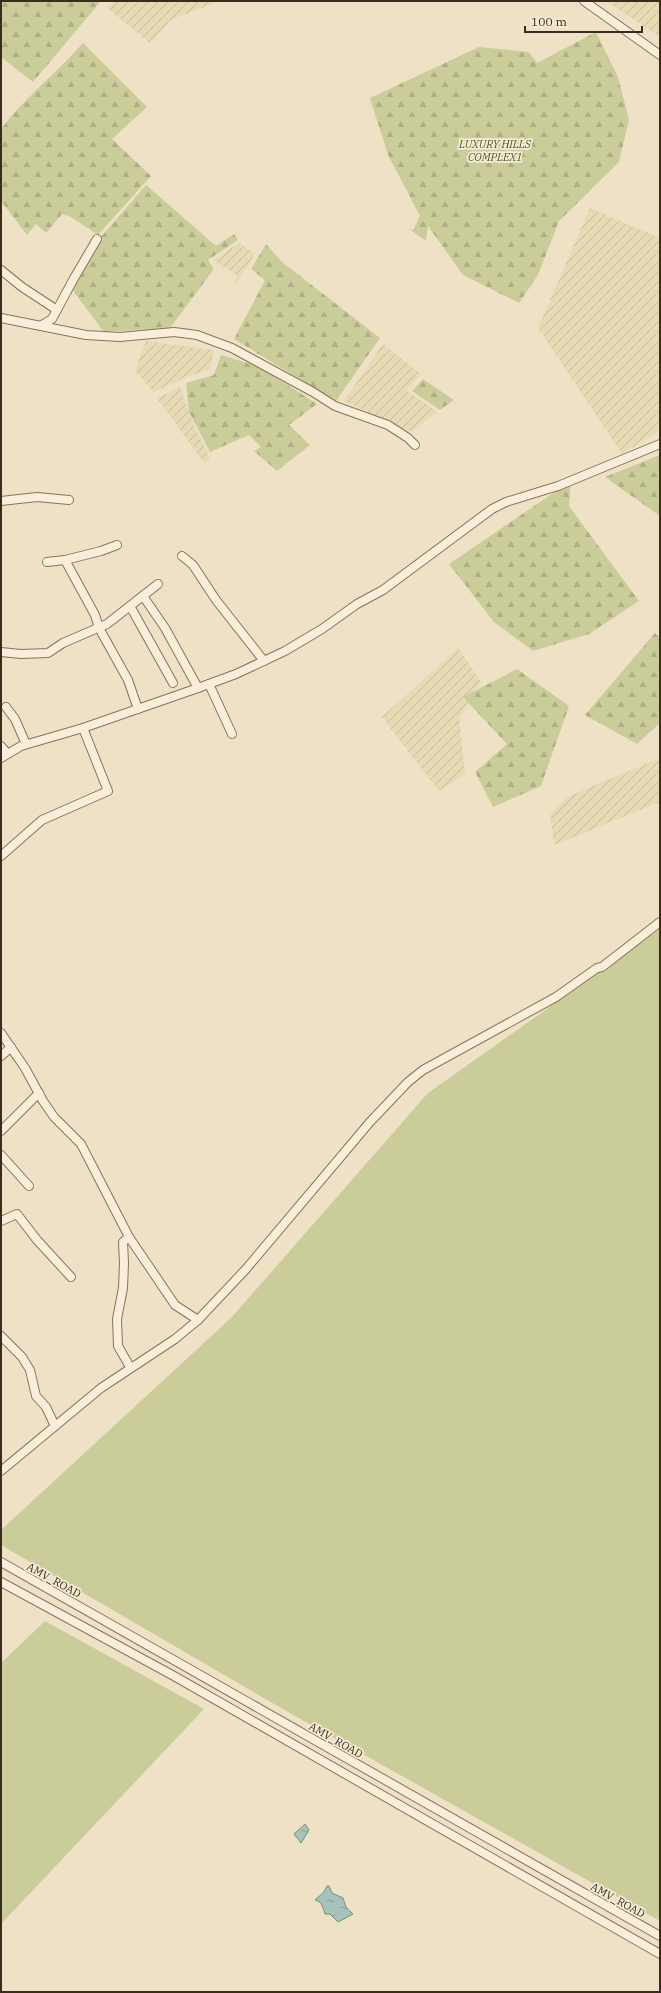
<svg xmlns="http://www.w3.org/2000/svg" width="661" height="1993" font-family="'IBM Plex Serif',serif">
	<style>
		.farmland { fill: url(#farmland-furrows) }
		.grass { fill: #cacd99 }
		.forest { fill: url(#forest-firs) }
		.water { fill: url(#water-ripples); stroke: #6d9187 }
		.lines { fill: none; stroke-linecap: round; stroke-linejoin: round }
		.street-casing { stroke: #8a725b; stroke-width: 10 }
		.street { stroke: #f9eed9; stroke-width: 8 }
		.labels { text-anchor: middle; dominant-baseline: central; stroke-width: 3.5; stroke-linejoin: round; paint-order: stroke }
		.park-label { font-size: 11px; font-style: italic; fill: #4d5726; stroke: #f6ebd5 }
		.street-label { font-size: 11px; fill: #3a2b1f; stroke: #f6ebd5 }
	</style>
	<defs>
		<pattern id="farmland-furrows" width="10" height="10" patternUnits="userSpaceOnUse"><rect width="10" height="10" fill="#e5dab3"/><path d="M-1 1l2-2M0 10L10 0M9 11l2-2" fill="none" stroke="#c5bb9a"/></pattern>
		<pattern id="forest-firs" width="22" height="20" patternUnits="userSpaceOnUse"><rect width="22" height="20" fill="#cacd99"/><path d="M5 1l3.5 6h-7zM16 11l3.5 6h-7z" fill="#aeb083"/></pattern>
		<pattern id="water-ripples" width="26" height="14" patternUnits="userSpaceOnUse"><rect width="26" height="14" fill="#a7c2b9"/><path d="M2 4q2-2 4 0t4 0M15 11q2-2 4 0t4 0" fill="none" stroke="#899e96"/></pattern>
	</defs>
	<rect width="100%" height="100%" fill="#efe1c6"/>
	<g class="farmland">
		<path d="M115,1h100l-5,4 -40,15 -19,24 -44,-36z"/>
		<path d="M606,1h54v36z"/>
		<path d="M590,208l70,30v192l-38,24 -84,-126z"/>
		<path d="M239,243l16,11 -20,31 -2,-2 5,-7 -25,-16z"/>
		<path d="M146,341l68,9 -4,20 -24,7 -32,15 -19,-21z"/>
		<path d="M383,344l38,30 -15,16 31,22 -26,20 -67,-31z"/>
		<path d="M180,387l14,39 16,32 -5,6 -48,-66z"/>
		<path d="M458,648l23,34 -22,36 6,56 -26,17 -57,-74z"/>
		<path d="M660,758v44l-106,43 -4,-30 17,-18z"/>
	</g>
	<g class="grass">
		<path d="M660,929v992l-372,-209 -287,-167v-15l231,-213 196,-224z"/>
		<path d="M45,1621l159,88 -203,215v-261z"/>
	</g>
	<g class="forest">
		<path d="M1,1h100l-68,81 -32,-25z"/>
		<path d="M596,32l22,45 11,43 -10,42 -60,59 -21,54 -19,28 -56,-28 -35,-49 -2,15 -18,-13 5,2 7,-14 -32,-61 -18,-57 109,-51 50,5 8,11z"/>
		<path d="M83,43l64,64 -35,32 39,37 -53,59 -27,-18 -9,-3 -16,19 -10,-9 -9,11 -26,-34v-72c24,-32 56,-56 82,-86z"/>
		<path d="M146,185l70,61 18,-12 4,6 -30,20 6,9 -44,59 -66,4 -33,-44 29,-50z"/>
		<path d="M266,244l16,18 98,76 -44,63 -102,-62 31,-59 -14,-11z"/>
		<path d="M221,355l39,12 57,37 -28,21 21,20 -33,26 -23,-20 7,-4 -12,-12 -39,17 -21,-40 -3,-29 28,-8z"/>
		<path d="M423,379l31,21 -14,10 -28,-19z"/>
		<path d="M660,455v61l-55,-39z"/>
		<path d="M571,481l-2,25 70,95 -50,33 -56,17 -39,-29 -45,-58z"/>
		<path d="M655,633l5,4v86l-23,21 -52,-29z"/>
		<path d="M517,669l52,37 -28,80 -48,21 -18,-35 32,-28 -44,-47z"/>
	</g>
	<g class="water">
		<path d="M305,1824l4,6 -8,13 -7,-9z"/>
		<path d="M327,1886h2l3,7 11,5 3,9 7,7 -15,8 -8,-8h-5c-2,-5 -2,-12 -10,-14l9,-8z"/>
	</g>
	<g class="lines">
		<defs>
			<g id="street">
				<path d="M584,1l76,54"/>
				<path d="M1,270l21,17 35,23"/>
				<path d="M1,318l85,17 34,2 54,-5 23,3 35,13 81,44 22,14 53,19 20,13 7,7"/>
				<path d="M42,325l10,-6 21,-39 24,-41"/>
				<path d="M1,501l36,-4 32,3"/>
				<path d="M117,545l-16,6 -36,9 30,55 4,13 29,52 10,29"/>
				<path d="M182,556l11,9 23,35 48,61"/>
				<path d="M47,562l18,-2"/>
				<path d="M143,596l22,32 33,60"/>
				<path d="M130,606l43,77"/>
				<path d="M1,652l20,2 27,-1 15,-10 44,-19 51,-40"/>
				<path d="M209,684l23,50"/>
				<path d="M6,707l9,12 11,25"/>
				<path d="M1,746l6,7"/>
				<path d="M1,758l20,-12 62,-18 115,-40 38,-14 49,-23 37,-22 35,-25 26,-14 109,-81 14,-7 52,-16 102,-42"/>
				<path d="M1,856l41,-36 66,-29 -25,-63"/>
				<path d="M1,1033l24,35 18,33 11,16 27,27 48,93 46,68 23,15"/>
				<path d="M1,1056l10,-9"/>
				<path d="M1,1131l38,-38"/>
				<path d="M1,1155l28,31"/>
				<path d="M1,1221l16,-7 20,26 34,37"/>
				<path d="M129,1237l-6,5 1,21 -1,25 -6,31 1,27 12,21"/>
				<path d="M1,1336l21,21 8,13 6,26 10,11 9,19"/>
				<path d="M1,1471l100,-83 74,-49 23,-19 48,-51 124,-147 38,-40 15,-12 133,-73 41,-29 5,-1 58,-45"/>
				<path d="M1,1562l659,374"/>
				<path d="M1,1582l173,94 486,278"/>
			</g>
		</defs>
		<use href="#street" class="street-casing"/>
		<use href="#street" class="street"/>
	</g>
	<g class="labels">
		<g class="park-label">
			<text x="495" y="144">LUXURY HILLS<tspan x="495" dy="13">COMPLEX1</tspan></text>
		</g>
		<g class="street-label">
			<text transform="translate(54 1580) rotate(29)">AMV_ROAD</text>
			<text transform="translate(336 1740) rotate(30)">AMV_ROAD</text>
			<text transform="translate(618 1900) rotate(29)">AMV_ROAD</text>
		</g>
	</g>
	<rect width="661" height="1993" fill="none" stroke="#3a2b1f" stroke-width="4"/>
	<path d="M525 26v6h117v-6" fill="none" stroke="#3a2b1f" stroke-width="2"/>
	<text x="531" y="26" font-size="12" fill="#3a2b1f" stroke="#f6ebd5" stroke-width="3" paint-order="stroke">100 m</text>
</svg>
